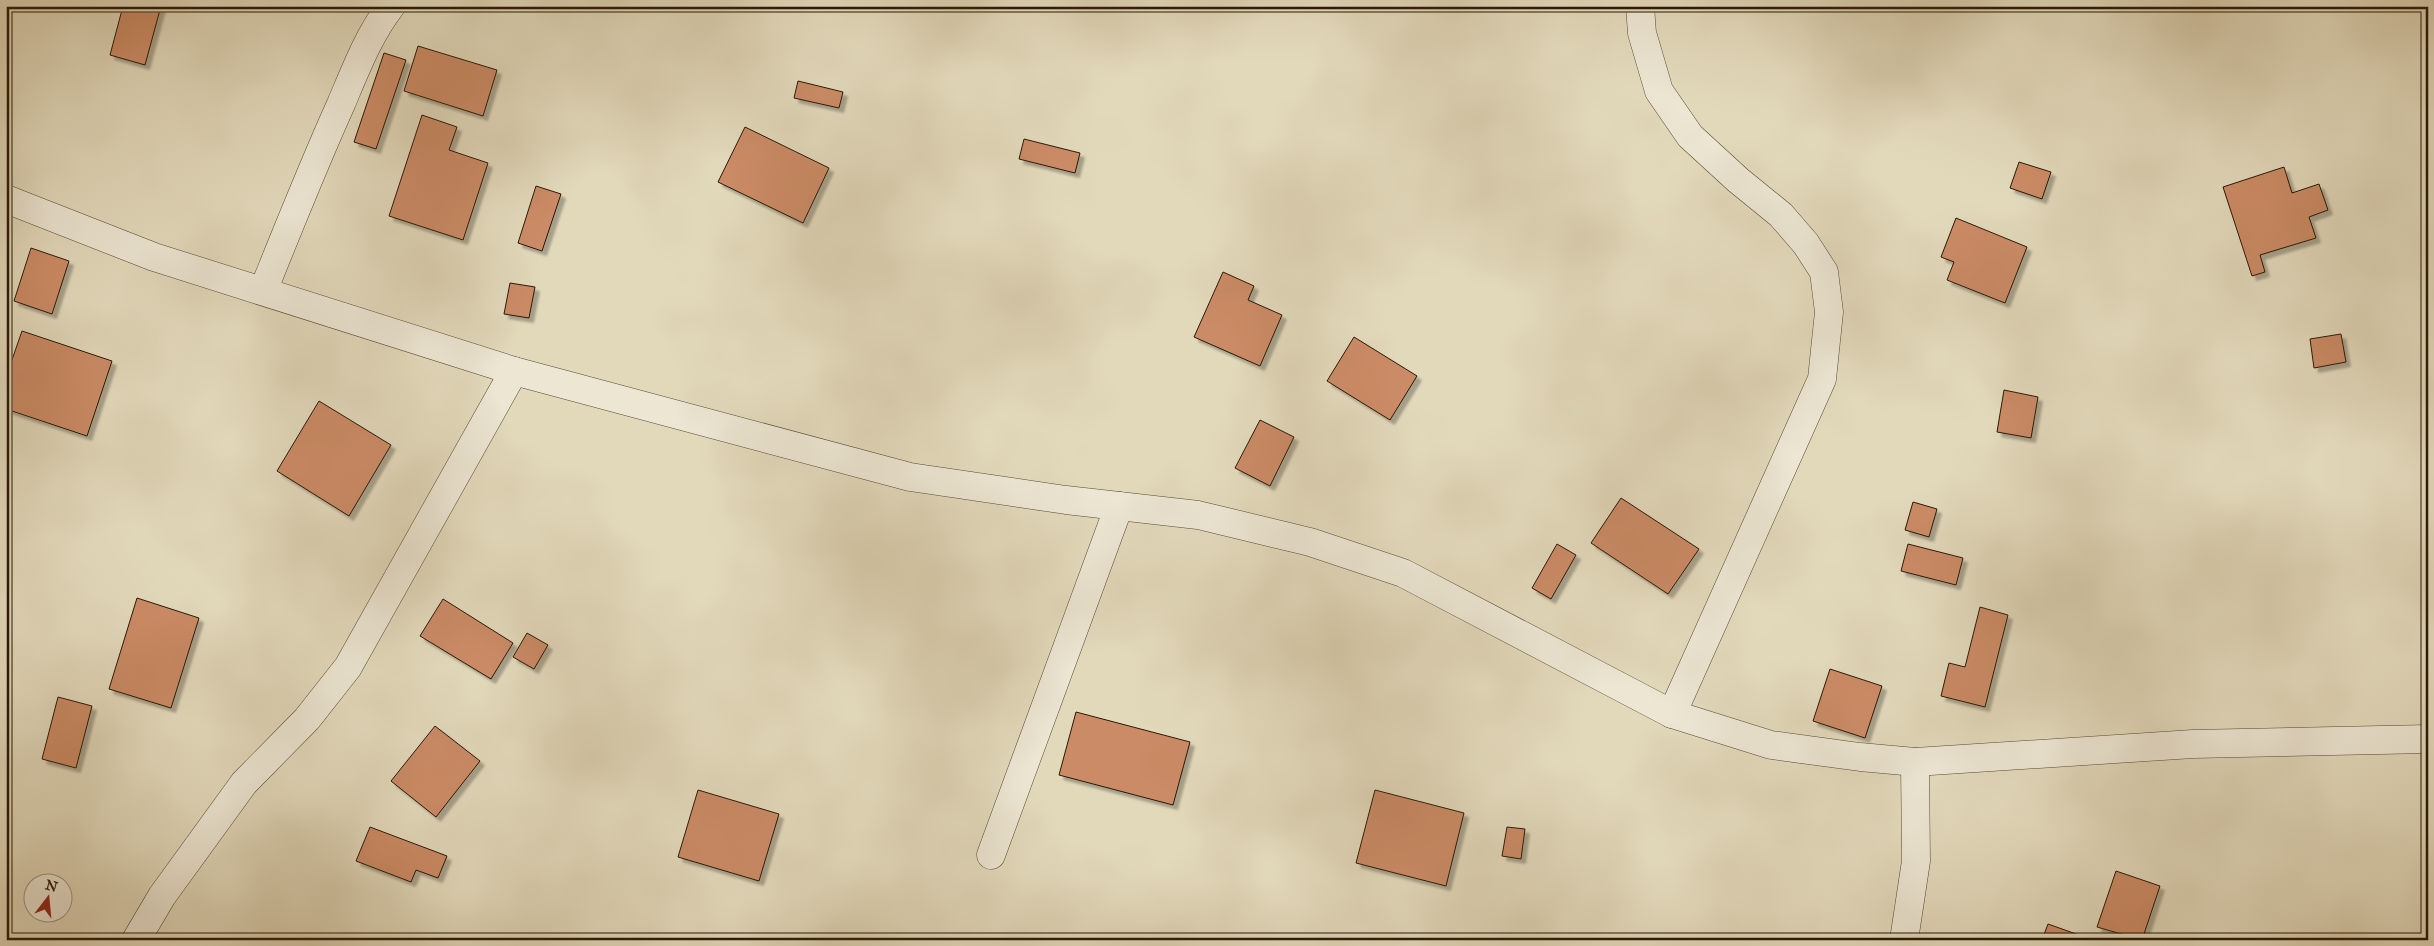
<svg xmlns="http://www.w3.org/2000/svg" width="2434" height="946" font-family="'IM FELL Great Primer',serif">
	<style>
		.building { fill: #cb8b66; stroke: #281905; filter: url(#shadow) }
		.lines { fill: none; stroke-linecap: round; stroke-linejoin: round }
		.street-casing { stroke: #564932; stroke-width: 29 }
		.street { stroke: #ece6d3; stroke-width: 28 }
	</style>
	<defs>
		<filter id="shadow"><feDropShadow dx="4.5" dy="4.5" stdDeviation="1" flood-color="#0004"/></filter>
	</defs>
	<rect width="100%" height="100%" fill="#e2d9bb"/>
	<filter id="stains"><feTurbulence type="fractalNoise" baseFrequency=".004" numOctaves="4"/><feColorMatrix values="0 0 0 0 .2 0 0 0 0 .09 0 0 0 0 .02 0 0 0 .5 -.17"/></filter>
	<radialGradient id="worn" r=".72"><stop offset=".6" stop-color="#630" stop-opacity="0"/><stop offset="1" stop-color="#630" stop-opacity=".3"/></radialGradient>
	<g class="building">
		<path d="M123,6h38l-16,59 -35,-10z"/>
		<path d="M418,46l79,24 -14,46 -79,-25z"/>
		<path d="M384,53l22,7 -30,89 -22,-7z"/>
		<path d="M798,81l45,11 -4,16 -45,-10z"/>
		<path d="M422,115l35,12 -8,23 39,13 -25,77 -74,-24z"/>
		<path d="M745,127l84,41 -26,55 -85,-41z"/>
		<path d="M1024,139l56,14 -5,20 -56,-14z"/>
		<path d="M2019,162l32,10 -9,27 -32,-11z"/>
		<path d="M2284,167l8,26 27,-9 9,26 -19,7 7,21 -56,17 5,17 -13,4 -29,-89z"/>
		<path d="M536,186l25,8 -19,57 -24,-8z"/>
		<path d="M1956,218l71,29 -22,56 -58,-23 7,-18 -13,-5z"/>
		<path d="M31,248l38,13 -17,53 -38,-13z"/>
		<path d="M1223,272l31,14 -6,14 34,15 -22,51 -66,-29z"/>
		<path d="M510,283l25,4 -6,31 -25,-4z"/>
		<path d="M22,331l90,30 -25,75 -81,-27v-32z"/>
		<path d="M2341,334l5,28 -32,6 -4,-29z"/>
		<path d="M1354,337l63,39 -27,44 -63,-39z"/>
		<path d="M2004,390l34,7 -7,41 -34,-6z"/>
		<path d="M319,401l72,44 -42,71 -72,-45z"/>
		<path d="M1260,420l34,17 -24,49 -35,-18z"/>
		<path d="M1621,498l78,51 -31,45 -77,-51z"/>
		<path d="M1913,502l24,7 -8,28 -24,-7z"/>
		<path d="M1557,544l19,11 -25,44 -19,-11z"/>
		<path d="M1908,544l55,14 -7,27 -55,-14z"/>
		<path d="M137,598l62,20 -28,90 -62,-19z"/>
		<path d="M443,599l70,44 -22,36 -71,-43z"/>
		<path d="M1980,607l28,8 -23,92 -44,-11 8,-33 16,4z"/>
		<path d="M527,633l21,12 -14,24 -21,-12z"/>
		<path d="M1830,669l52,17 -17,52 -52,-17z"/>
		<path d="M58,697l34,9 -16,62 -34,-9z"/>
		<path d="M1076,712l114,30 -17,63 -114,-30z"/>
		<path d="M435,726l45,35 -44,56 -45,-36z"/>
		<path d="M698,790l81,24 -20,67 -81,-24z"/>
		<path d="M1375,790l89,23 -18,73 -90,-23z"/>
		<path d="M370,827l77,29 -9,22 -22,-8 -5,12 -55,-21z"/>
		<path d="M1507,827l18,2 -4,30 -19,-3z"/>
		<path d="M2116,871l44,15 -18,54 -45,-13z"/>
		<path d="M2048,924l45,16h-51z"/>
	</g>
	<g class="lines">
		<defs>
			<g id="street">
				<path d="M1640,6l2,27 17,58 31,45 48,44 43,35 25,29 18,28 5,40 -7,67 -150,335"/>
				<path d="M6,199l148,58 360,114 396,106 156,23 132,15 112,27 93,31 269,141 99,31 89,12 55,5 278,-18 235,-5"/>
				<path d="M263,291c25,-62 50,-125 78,-187 14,-33 28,-70 50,-98"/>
				<path d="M991,855l128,-349"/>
				<path d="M136,940l26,-44 82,-113 63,-64 41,-52 166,-296"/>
				<path d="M1904,940l12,-79 -1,-99"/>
			</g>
		</defs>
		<use href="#street" class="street-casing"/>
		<use href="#street" class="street"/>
	</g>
	<rect width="2434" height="946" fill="none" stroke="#e2d9bb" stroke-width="25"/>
	<rect x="8" y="8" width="2419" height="931" fill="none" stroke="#281905" stroke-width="2.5"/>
	<rect x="12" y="12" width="2409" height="921" fill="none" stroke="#281905"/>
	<g transform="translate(48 898) rotate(16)"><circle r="24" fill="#ece6d3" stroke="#9e9481"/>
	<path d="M0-4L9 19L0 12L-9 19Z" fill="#8f2418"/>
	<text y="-8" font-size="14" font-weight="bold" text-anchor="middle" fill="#281905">N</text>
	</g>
	<rect width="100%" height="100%" filter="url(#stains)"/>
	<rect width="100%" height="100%" fill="url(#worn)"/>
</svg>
